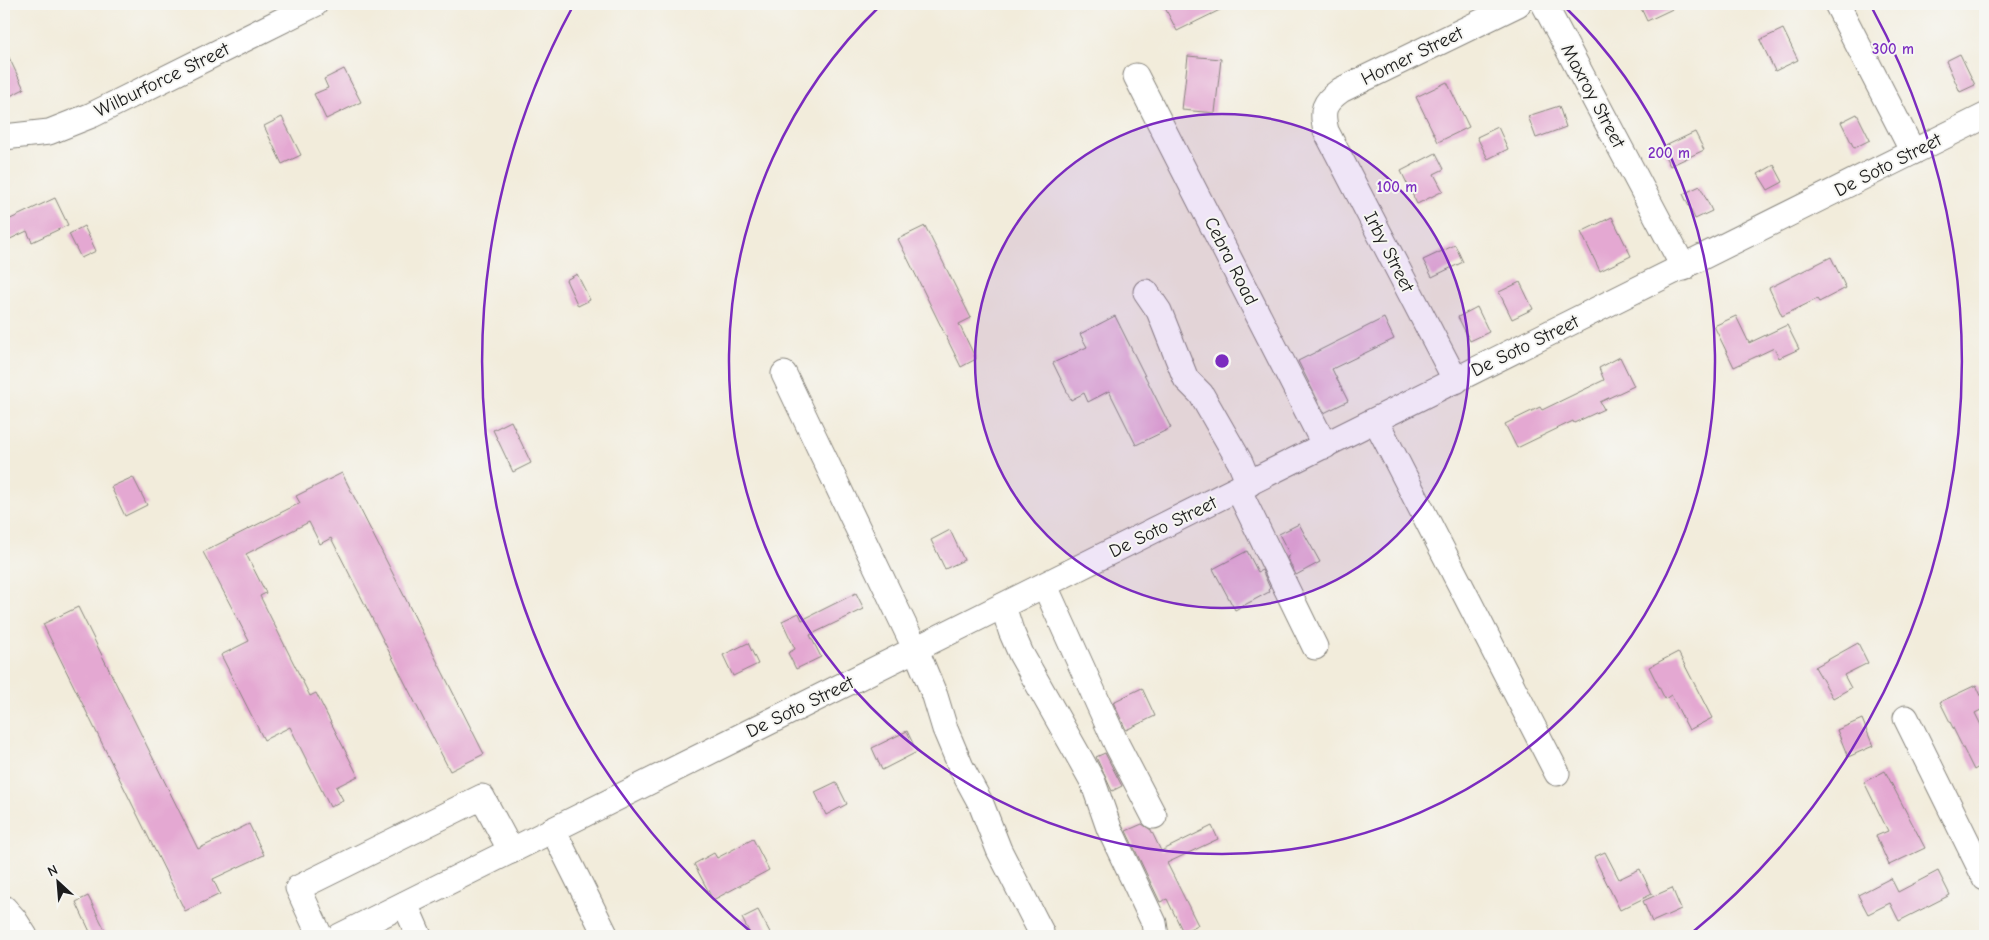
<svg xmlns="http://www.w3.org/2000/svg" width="1989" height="940" font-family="'Comic Neue',sans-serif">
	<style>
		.building { fill: #e4a8d2 }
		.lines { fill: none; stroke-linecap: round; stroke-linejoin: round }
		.minor-casing { stroke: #87847c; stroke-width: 27 }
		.minor { stroke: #fff; stroke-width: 25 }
		.ring { fill: none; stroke: #7b2cbf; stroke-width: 2.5 }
		.labels { text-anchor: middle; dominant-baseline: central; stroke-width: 4; stroke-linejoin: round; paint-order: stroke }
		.street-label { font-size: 19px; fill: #1c1c1c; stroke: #f6f6f2 }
		.centre { fill: #7b2cbf; stroke: #f6f6f2; stroke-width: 2.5 }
		.ring-label { font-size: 15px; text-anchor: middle; font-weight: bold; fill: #7b2cbf; stroke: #f6f6f2; stroke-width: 4; stroke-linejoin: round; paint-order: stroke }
	</style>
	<rect width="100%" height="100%" fill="#f6f6f2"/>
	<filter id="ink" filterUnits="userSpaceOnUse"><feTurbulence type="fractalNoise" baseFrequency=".02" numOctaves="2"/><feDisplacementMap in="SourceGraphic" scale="10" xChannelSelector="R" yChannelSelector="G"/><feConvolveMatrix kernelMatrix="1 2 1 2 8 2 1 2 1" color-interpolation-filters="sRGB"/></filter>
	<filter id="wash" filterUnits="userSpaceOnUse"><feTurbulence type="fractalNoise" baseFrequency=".0096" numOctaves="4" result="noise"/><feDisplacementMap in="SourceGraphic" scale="20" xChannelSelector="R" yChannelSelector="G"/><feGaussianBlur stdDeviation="1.12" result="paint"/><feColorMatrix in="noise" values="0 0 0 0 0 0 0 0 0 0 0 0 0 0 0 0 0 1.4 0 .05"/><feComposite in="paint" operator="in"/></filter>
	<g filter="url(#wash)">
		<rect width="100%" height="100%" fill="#f2ecdb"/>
		<g id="blocks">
			<g class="building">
				<path d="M1163,4h69l-55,27z"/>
				<path d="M1639,4h44l-36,17z"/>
				<path d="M1783,29l15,31 -23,11 -15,-31z"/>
				<path d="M4,47l20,42 -20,10z"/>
				<path d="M1960,54l15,31 -15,7 -14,-31z"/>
				<path d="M1188,56l33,3 -6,54 -33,-3z"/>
				<path d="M344,69l17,33 -35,17 -12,-25 14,-6 -4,-9z"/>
				<path d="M1447,82l22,45 -31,15 -22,-45z"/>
				<path d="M1559,106l7,21 -30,11 -8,-22z"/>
				<path d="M1857,114l13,26 -16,8 -13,-26z"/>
				<path d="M282,117l19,38 -19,9 -18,-38z"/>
				<path d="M1498,127l10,22 -20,10 -11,-22z"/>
				<path d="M1695,132l9,18 -34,16 -9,-18z"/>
				<path d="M1436,153l8,16 -10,5 9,17 -26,13 -16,-33z"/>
				<path d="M1774,165l9,17 -15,8 -10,-16z"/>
				<path d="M1700,186l12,25 -17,8 -12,-25z"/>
				<path d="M55,198l13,27 -36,17 -5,-11 -23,11v-20z"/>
				<path d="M1612,217l19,39 -31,15 -19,-39z"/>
				<path d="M84,226l12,25 -15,7 -12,-24z"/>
				<path d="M925,226l46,92 -12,6 17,35 -15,8 -63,-128z"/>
				<path d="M1455,245l8,17 -31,15 -9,-17z"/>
				<path d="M1831,257l15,31 -27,14 -2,-3 -35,17 -13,-28z"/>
				<path d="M577,274l13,26 -12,6 -12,-26z"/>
				<path d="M1520,282l13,27 -21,10 -13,-27z"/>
				<path d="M1477,307l12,25 -19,9 -12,-24z"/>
				<path d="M1115,316l56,112 -35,17 -27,-54 -21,11 -4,-9 -13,7 -18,-37 34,-16 -7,-13z"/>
				<path d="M1736,316l13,27 38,-18 12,24 -20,9 -5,-10 -40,19 -20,-41z"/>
				<path d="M1384,318l10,21 -62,30 16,32 -24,12 -26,-52z"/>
				<path d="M1620,357l14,29 -34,16 4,7 -30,14 -1,-2 -56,27 -12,-24 35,-17 2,3 62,-30 -5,-12z"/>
				<path d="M511,421l20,42 -18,9 -20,-42z"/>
				<path d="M342,473l142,281 -34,17 -119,-233 -11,6 -11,-22 -63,32 20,39 -6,3 50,100 6,-3 42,83 -22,11 7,13 -13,7 -40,-80 -26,13 -43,-85 28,-14 -46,-89 97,-49 -4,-7z"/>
				<path d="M133,477l14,28 -22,11 -14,-29z"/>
				<path d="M1299,524l21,38 -24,13 -9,-18 3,-2 -11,-21z"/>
				<path d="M950,530l14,30 -19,9 -14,-29z"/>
				<path d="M1247,551l11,21 4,-2 8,18 -2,2 1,2 -34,18 -22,-41z"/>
				<path d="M856,593l8,16 -54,26 11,22 -25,12 -8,-16 7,-4 -13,-28 17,-8 3,7z"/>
				<path d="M78,607l120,242 51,-25 15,31 -51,24 7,15 -35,17 -142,-287z"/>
				<path d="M748,643l10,21 -25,12 -10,-21z"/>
				<path d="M1858,643l10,20 -24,12 7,13 -18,10 -18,-31z"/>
				<path d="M1678,652l34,66 -23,12 -18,-35 -6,4 -16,-32z"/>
				<path d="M1976,685l9,19v4l-10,5 10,20v30l-11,7 -34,-68z"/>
				<path d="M1142,688l13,28 -29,14 -13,-28z"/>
				<path d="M1862,719l11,27 -25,11 -11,-27z"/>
				<path d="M907,731l10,21 -35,18 -10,-22z"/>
				<path d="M1105,753l17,33 -10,5 -16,-34z"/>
				<path d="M1885,771l40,77 -36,17 -13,-29 12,-5 -24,-49z"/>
				<path d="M836,782l11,22 -21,11 -11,-23z"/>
				<path d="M1142,824l9,6 10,21 51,-25 6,13 -51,24 31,62 -15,7 -16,-33 -7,3 -34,-71z"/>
				<path d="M753,839l16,31 -56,30 -19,-36 20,-11 3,5z"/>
				<path d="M1605,852l14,27 21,-10 12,25 -32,16 -26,-53z"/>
				<path d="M1938,871l12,24 -51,26 -9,-18 -22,11 -10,-19 33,-17 7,14z"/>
				<path d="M1672,888l9,21 -29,13 -9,-21z"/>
				<path d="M88,896l20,40h-16l-16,-34z"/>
				<path d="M758,910l14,26h-21l-9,-18z"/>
			</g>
		</g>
	</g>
	<g filter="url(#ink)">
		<use href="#blocks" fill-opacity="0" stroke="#87847c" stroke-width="1"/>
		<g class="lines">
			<defs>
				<g id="minor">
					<path d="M1544,4l140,264"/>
					<path d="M1837,4l76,148"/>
					<path d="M1136,76l189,370"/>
					<path d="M4,137l45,-5 43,-17 223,-111"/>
					<path d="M1146,292l13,19 27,68 15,15 39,68 9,22"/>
					<path d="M784,374l132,276 19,46 10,33 16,38 20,37 18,46 42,82"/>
					<path d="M1456,381l-130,-250c-5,-21 -3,-28 15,-41l177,-86"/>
					<path d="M1376,421l181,352"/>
					<path d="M1238,489l77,158"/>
					<path d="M1045,586l72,159 37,71"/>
					<path d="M1003,606l8,25 10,23 61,108 11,20 16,46 45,95 2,13"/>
					<path d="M1906,718l79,160"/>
					<path d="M553,830l53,106"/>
					<path d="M405,904l14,32"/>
					<path d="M4,908l10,11 11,17"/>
					<path d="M320,936l-22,-48 184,-91 29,54"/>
					<path d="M340,936l1645,-820"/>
				</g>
			</defs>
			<use href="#minor" class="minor-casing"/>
			<use href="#minor" class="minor"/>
		</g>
	</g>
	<circle cx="1222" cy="361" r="247" fill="#7b2cbf" fill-opacity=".12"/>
	<g class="ring">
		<circle cx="1222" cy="361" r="247"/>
		<path d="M1564 6A493 493 0 1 1 880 6"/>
		<path d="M756 936A740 740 0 0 1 572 8M1872 8A740 740 0 0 1 1688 936"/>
	</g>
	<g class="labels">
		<g class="street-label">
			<text transform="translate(1412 56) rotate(-26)">Homer Street</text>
			<text transform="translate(162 80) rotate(-26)">Wilburforce Street</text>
			<text transform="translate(1593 96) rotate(62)">Maxroy Street</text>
			<text transform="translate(1888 165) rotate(-27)">De Soto Street</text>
			<text transform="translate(1389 252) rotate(63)">Irby Street</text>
			<text transform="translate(1231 261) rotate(63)">Cebra Road</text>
			<text transform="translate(1525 346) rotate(-26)">De Soto Street</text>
			<text transform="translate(1163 527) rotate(-26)">De Soto Street</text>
			<text transform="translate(800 707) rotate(-26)">De Soto Street</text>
		</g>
	</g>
	<circle cx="1222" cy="361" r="8" class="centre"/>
	<g class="ring-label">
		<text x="1893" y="54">300 m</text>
		<text x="1669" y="158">200 m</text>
		<text x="1397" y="192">100 m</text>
	</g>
	<rect width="1989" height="940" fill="none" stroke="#f6f6f2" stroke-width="20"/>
	<g transform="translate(58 882) rotate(334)" stroke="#f6f6f2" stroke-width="4" paint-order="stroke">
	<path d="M0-4L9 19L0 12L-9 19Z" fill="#1c1c1c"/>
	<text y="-8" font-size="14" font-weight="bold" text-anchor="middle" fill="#1c1c1c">N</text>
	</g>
</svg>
